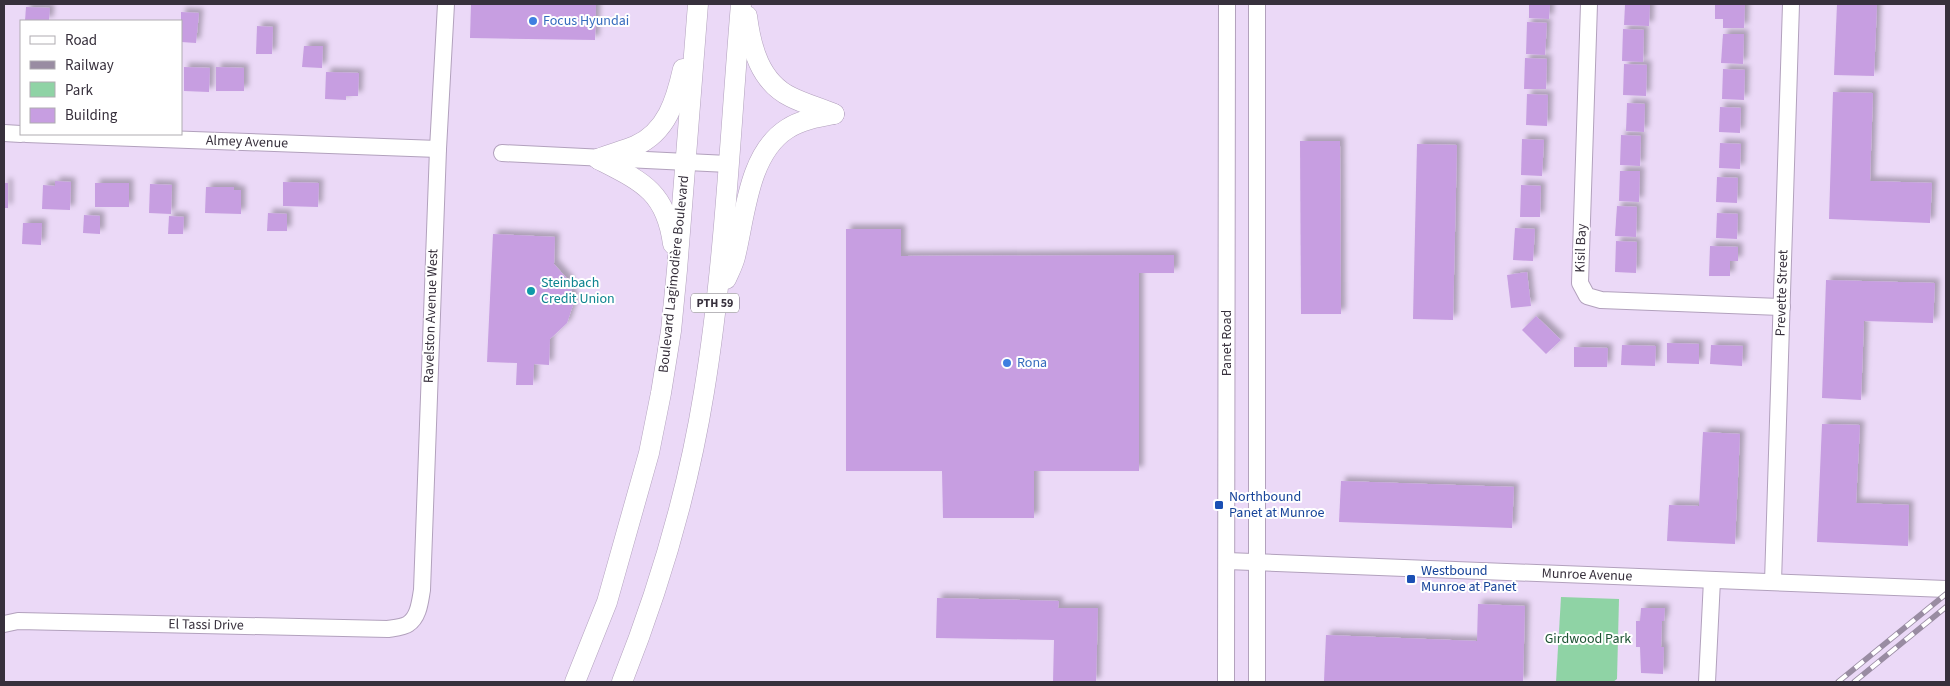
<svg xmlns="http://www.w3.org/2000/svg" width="1950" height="686" font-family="'Source Sans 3',sans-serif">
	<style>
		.green { fill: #8fd3a5 }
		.building { fill: #c79ee1; filter: url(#shadow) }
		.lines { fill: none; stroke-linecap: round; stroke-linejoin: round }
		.minor-casing { stroke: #b2a1bd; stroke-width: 18 }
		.major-casing { stroke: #b2a1bd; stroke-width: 21 }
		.minor { stroke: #fff; stroke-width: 16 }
		.major { stroke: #fff; stroke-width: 20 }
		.rail-casing { stroke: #998ca2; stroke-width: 5.5 }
		.rail { stroke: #fff; stroke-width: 4; stroke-dasharray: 11; stroke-linecap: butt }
		.shop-dot { fill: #3f7fe0; stroke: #fff; stroke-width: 2 }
		.culture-dot { fill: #0f9aa8; stroke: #fff; stroke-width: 2 }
		.transit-dot { fill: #1a4fb4; stroke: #fff; stroke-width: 2 }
		.labels { text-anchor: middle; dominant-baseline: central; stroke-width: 4; stroke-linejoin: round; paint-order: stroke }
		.shield { fill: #fff; stroke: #736e76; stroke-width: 1 }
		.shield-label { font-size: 12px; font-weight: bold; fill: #37303c }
		.shop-label { font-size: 14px; fill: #366cbe; stroke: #fff; text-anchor: start }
		.street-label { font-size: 14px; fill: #37303c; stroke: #fff }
		.culture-label { font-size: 14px; fill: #0d838f; stroke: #fff; text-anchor: start }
		.transit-label { font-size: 14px; fill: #164399; stroke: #fff; text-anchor: start }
		.park-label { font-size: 14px; fill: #1d5333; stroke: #fff }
	</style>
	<defs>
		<filter id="shadow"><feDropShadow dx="4.5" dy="-4.5" stdDeviation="2.5" flood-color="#0004"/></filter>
	</defs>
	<rect width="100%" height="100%" fill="#ebd9f7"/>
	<path class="green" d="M1561,597l58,2 -2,80 -4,3h-57z"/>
	<g class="building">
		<path d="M471,4h125l-1,36 -125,-2z"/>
		<path d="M1529,4h21l-1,15 -20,-1z"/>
		<path d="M1650,4l-1,22 -25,-1 1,-20z"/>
		<path d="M1715,4h30l-1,24h-21v-9h-8z"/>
		<path d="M1837,4h40l-3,72 -40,-1z"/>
		<path d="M26,7l24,1 -1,13h-24z"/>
		<path d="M181,12l18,1 -3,30 -15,-1z"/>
		<path d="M1527,22l20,1 -2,32 -19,-1z"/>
		<path d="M257,26l16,1 -1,27h-16z"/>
		<path d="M1623,29l21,1 -1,32 -21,-1z"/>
		<path d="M1723,34h21l-1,30 -22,-1z"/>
		<path d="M304,46h19l-1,22 -20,-1z"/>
		<path d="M1525,58l22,1 -1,30h-22z"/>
		<path d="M1624,64l23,1 -1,31 -23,-1z"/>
		<path d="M184,67l26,1 -1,24 -25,-1z"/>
		<path d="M216,67l28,1v23h-28z"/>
		<path d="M1723,69l22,1 -1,30 -22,-1z"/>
		<path d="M326,72l33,1 -1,23h-12v4l-21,-1z"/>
		<path d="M1833,92l40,1 -3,88 62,2 -2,40 -101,-4z"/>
		<path d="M1527,94l21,1 -1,31 -21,-1z"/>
		<path d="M1627,103l18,1 -1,28 -18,-1z"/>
		<path d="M1720,107l21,1 -1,25 -21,-1z"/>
		<path d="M1621,135l20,1 -1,30 -20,-1z"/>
		<path d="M1522,139l22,1 -2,36 -21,-1z"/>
		<path d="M1300,141h40l1,173h-40z"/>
		<path d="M1720,143l21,1 -1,25 -21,-1z"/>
		<path d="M1417,144l40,1 -4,175 -40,-1z"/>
		<path d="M1620,171h20l-1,31 -20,-1z"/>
		<path d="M1717,177l21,1 -1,25 -21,-1z"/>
		<path d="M55,181l16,1 -1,28 -28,-1 1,-24 12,1z"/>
		<path d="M283,182l36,1 -1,24 -35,-1z"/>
		<rect x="4" y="183" width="4" height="25"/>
		<rect x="95" y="183" width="34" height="24"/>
		<path d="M150,184l22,1 -1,29 -22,-1z"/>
		<path d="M1521,185l20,1 -1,31h-20z"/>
		<path d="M206,187h28v3h7v24l-36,-1z"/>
		<path d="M1617,206l20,1 -1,30 -21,-1z"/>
		<path d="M268,213l19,1v17h-20z"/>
		<path d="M1717,213l21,1 -1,25 -21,-1z"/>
		<path d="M84,215l16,1v18l-17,-1z"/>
		<path d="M169,216l15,1 -1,17h-15z"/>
		<path d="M23,223h19l-1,22 -19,-1z"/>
		<path d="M1515,228l20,1 -2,32 -20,-1z"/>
		<path d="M846,229h55v27l273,-1v18h-35v198h-105v47h-91l-1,-47h-96z"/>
		<path d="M493,234l62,3 -1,27 15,17 5,21 -7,21 -17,16 -1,26 -15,-1 -1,21h-17l1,-22 -30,-1z"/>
		<path d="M1616,241l21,1 -1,31 -21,-1z"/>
		<path d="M1710,246l28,1v14h-8v15h-21z"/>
		<path d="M1527,272l4,34 -20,2 -4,-33z"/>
		<path d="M1826,280l109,3 -2,40 -69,-2 -3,79 -39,-2z"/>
		<path d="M1536,316l25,24 -15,14 -24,-24z"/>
		<path d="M1667,343l32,1v20l-32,-1z"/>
		<path d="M1622,345l34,1 -1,20 -34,-1z"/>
		<path d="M1711,345l32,1 -1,20 -32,-2z"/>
		<path d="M1574,347l34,1 -1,19h-33z"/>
		<path d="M1822,424l38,1 -4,78 53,2 -1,41 -91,-4z"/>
		<path d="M1703,432l37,2 -5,110 -68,-3 2,-36 30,1z"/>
		<path d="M1341,481l173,6 -2,41 -173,-6z"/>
		<path d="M937,598l122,3 -1,7h40l-2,74h-43l1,-42 -118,-2z"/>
		<path d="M1478,604l47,2 -2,76 -199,-1 2,-46 151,6z"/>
		<path d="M1641,608h24l-1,13h-2l-1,26h3l-1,27 -22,-1 -1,-26h-4v-26h4z"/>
	</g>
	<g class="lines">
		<defs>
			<g id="minor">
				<path d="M1589,4l-9,279 7,13 14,4 181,7"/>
				<path d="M4,133l17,1"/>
				<path d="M26,134l412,15"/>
				<path d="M502,153l226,11"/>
				<path d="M1227,561l719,28"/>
				<path d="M1773,582l18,-578"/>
				<path d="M4,624l14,-3 370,8c6,-1 16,-2 20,-5 11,-7 12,-23 14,-34l16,-441 8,-145"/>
				<path d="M1226,682l1,-678"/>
				<path d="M1257,682v-678"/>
				<path d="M1707,682l5,-102"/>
			</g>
			<g id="major">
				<path d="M747,16c4,32 13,66 44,81 14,7 29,11 43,17"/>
				<path d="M598,159c12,-5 25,-8 37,-13 32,-14 41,-46 48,-77"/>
				<path d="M598,159c43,22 68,32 75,85"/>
				<path d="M726,279c3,-7 7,-14 9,-22 10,-40 13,-103 52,-128 14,-9 31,-12 47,-15"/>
				<path d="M575,682l32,-80 42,-149 12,-60 10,-62 6,-61 21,-266"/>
				<path d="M622,682c37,-93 66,-191 82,-290 21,-128 26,-259 37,-388"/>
			</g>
		</defs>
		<use href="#minor" class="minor-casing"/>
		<use href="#major" class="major-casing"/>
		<use href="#minor" class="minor"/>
		<use href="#major" class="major"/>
		<defs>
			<g id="rail">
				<path d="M1838,682l108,-88"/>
				<path d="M1854,682l92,-75"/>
			</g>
		</defs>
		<use href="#rail" class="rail-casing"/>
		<use href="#rail" class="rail"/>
	</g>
	<g class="shop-dot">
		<circle cx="533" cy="21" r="5"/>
		<circle cx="1007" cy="363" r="5"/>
	</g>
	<circle class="culture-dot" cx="531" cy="291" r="5"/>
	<g class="transit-dot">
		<rect x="1214" y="500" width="10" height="10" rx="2.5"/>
		<rect x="1406" y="574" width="10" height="10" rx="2.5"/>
	</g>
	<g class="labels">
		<rect class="shield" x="691" y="293.5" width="48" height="19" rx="4"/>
		<g class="shield-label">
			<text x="715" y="303">PTH 59</text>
		</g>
		<g class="shop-label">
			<text x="543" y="21">Focus Hyundai</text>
			<text x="1017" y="363">Rona</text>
		</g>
		<g class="street-label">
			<text transform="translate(247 142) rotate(2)">Almey Avenue</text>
			<text transform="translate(1581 248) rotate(-88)">Kisil Bay</text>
			<text transform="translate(674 274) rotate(-84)">Boulevard Lagimodière Boulevard</text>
			<text transform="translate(1782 293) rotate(-88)">Prevette Street</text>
			<text transform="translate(431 316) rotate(-88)">Ravelston Avenue West</text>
			<text transform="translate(1227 343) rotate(-90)">Panet Road</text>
			<text transform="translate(1587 575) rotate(2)">Munroe Avenue</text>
			<text transform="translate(206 625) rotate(1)">El Tassi Drive</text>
		</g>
		<g class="culture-label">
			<text x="541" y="283">Steinbach<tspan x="541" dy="16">Credit Union</tspan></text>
		</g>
		<g class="transit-label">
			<text x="1229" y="497">Northbound<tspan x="1229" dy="16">Panet at Munroe</tspan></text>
			<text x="1421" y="571">Westbound<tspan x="1421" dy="16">Munroe at Panet</tspan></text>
		</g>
		<g class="park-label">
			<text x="1588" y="639">Girdwood Park</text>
		</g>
	</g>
	<rect width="1950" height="686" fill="none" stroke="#37303c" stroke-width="10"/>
	<rect x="20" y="20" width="162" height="115" fill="#ffffff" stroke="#afacb1"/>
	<rect x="30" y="36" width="25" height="8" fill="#ffffff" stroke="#afacb1"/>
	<text x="65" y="45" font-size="15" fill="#37303c">Road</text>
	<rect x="30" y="61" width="25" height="8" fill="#998ca2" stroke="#afacb1"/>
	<text x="65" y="70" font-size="15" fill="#37303c">Railway</text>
	<rect x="30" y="82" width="25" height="15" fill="#8fd3a5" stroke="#afacb1"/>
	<text x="65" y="95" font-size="15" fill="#37303c">Park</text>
	<rect x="30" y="108" width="25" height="15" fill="#c79ee1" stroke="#afacb1"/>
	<text x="65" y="120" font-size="15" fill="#37303c">Building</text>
</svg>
